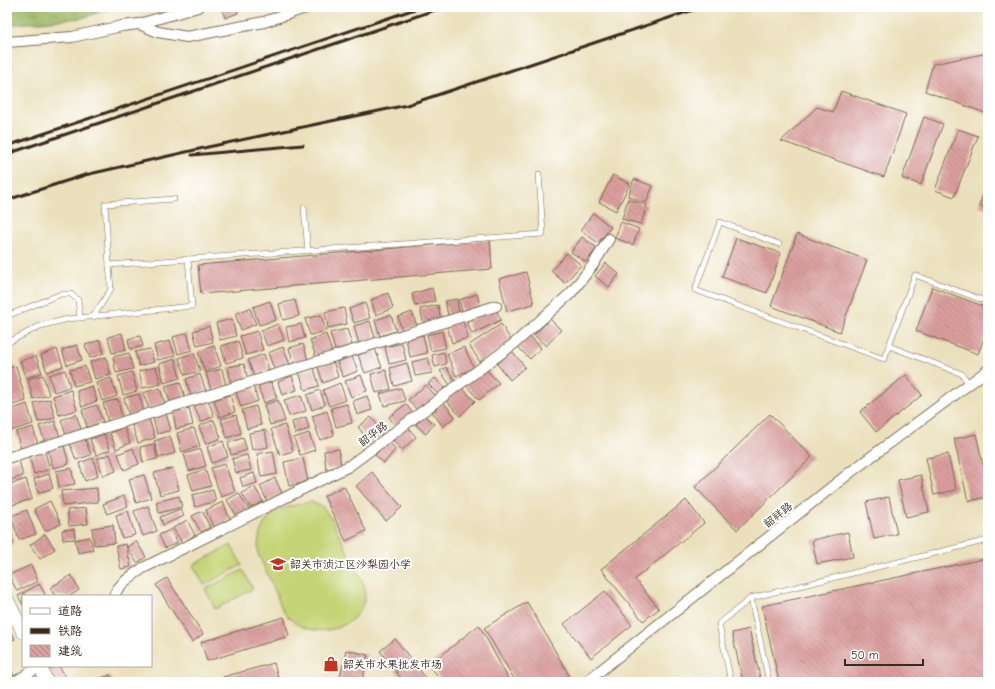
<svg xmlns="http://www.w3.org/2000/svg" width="995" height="689" font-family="'Comic Neue','LXGW WenKai TC',sans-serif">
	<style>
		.forest { fill: url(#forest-crowns); stroke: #6c7042 }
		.pitch { fill: #c5d476; stroke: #807f4a }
		.building { fill: url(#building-back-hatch) }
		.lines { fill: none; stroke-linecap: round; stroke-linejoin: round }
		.service-casing { stroke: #796a55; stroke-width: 6 }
		.minor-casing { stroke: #796a55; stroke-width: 12 }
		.tertiary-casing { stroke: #796a55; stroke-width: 14 }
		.service { stroke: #fff; stroke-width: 5 }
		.minor { stroke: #fff; stroke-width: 10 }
		.tertiary { stroke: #fff; stroke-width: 13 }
		.rail { stroke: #3b2a1e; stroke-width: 3 }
		.labels { text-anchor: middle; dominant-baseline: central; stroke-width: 4; stroke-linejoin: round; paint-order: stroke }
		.street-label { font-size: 11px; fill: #3b2a1e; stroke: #fff }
		.poi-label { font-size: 11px; fill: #3b2a1e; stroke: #fff; text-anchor: start }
	</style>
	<defs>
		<pattern id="forest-crowns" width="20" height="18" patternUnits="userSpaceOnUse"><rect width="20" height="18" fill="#9cb667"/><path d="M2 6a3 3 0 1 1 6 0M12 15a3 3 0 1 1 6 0" fill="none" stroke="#809454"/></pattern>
		<pattern id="building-back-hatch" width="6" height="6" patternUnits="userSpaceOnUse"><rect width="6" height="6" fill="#da9f9e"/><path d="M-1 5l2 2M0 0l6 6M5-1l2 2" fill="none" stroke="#b28280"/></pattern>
	</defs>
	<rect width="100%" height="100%" fill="#fff"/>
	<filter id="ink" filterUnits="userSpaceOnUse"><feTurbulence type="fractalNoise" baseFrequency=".025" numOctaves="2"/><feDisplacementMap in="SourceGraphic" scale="8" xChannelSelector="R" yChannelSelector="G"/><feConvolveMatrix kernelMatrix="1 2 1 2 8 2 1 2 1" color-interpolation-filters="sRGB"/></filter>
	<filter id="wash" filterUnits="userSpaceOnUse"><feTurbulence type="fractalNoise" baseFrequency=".012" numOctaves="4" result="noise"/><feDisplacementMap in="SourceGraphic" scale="16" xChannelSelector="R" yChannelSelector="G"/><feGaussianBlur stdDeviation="0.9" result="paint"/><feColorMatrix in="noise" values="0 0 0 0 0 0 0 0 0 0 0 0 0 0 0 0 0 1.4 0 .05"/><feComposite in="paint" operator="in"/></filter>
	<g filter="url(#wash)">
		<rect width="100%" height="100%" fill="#ebe0bc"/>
		<path class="forest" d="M7,7h108l-33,11 -75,7z"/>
		<g class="pitch">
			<path d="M311,502l12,5 8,11 33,67c0,4 1,8 1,12 -6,34 -53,44 -76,21 -6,-5 -9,-14 -12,-22 -6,-14 -12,-28 -19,-42 -1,-38 19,-47 53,-52z"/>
			<path d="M231,545l11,20 -38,20 -11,-20z"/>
			<path d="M243,570l10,19 -38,20 -10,-20z"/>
		</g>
		<g id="blocks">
			<g class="building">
				<path d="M224,7h12l2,6 -13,5 -3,-10z"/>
				<path d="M246,7h14l-13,4z"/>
				<path d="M988,53v61l-63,-23 8,-27z"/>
				<path d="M841,91l65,23 -22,63 -103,-36 36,-34 16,5z"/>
				<path d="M924,117l19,7 -22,61 -19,-7z"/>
				<path d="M958,129l20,7 -24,61 -19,-7z"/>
				<path d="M613,175l17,9 -14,27 -17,-9z"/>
				<path d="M634,179l19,7 -7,17 -18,-7z"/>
				<path d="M988,181v28l-9,-3z"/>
				<path d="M628,199l19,6 -6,19 -19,-5z"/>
				<path d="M593,213l18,14 -13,16 -17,-13z"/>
				<path d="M621,222l18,7 -6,16 -18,-7z"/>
				<path d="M797,234l70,26 -27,72 -69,-26z"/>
				<path d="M582,237l15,11 -11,14 -15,-10z"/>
				<path d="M736,238l45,15 -14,40 -45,-16z"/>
				<path d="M490,240l2,29 -291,25 -3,-29z"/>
				<path d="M567,253l14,12 -16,18 -14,-12z"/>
				<path d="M606,263l13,11 -10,13 -14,-11z"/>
				<path d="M526,272l8,32 -27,7 -8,-32z"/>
				<path d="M932,287l56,21v20l-10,26 -62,-23z"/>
				<path d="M432,288l3,13 -20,5 -3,-12z"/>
				<path d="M388,293l5,15 -17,7 -5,-15z"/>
				<path d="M477,294l3,11 -18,6 -3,-11z"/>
				<path d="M457,299l2,14 -11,2 -3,-14z"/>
				<path d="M295,300l4,16 -16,4 -4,-16z"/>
				<path d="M270,301l6,19 -17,5 -6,-18z"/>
				<path d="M365,303l5,15 -16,5 -5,-14z"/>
				<path d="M438,305l3,16 -17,4 -4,-16z"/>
				<path d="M250,308l6,16 -15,6 -6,-16z"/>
				<path d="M344,308l3,16 -19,4 -3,-16z"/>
				<path d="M495,308l6,12 -29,14 -5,-12z"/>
				<path d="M412,312l5,14 -15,5 -4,-14z"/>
				<path d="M321,315l5,16 -16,4 -5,-16z"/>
				<path d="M391,315l5,16 -16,5 -5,-16z"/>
				<path d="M232,319l4,17 -16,4 -4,-17z"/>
				<path d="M550,319l11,11 -15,16 -12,-11z"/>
				<path d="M370,321l5,17 -16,6 -5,-18z"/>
				<path d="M463,321l5,17 -16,5 -5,-17z"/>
				<path d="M278,324l6,16 -17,6 -6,-15z"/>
				<path d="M301,324l4,14 -16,4 -3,-15z"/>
				<path d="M501,324l11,18 -32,20 -11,-17z"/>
				<path d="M209,326l4,16 -16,4 -4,-15z"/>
				<path d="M347,329l5,16 -17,5 -5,-17z"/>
				<path d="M257,331l6,19 -17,5 -6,-19z"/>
				<path d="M442,331l4,17 -15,3 -4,-16z"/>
				<path d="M122,333l4,17 -14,3 -4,-16z"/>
				<path d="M187,333l5,17 -14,4 -5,-17z"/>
				<path d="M326,334l6,18 -16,5 -6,-17z"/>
				<path d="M423,335l4,18 -17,4 -4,-18z"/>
				<path d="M140,336l3,10 -13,3 -2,-10z"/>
				<path d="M530,336l11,12 -11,11 -12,-12z"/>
				<path d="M100,340l4,13 -14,5 -5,-13z"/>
				<path d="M170,341l5,15 -17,4 -4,-15z"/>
				<path d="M238,341l5,17 -17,5 -5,-17z"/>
				<path d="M402,343l4,17 -17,4 -4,-17z"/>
				<path d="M303,344l5,16 -14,4 -5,-16z"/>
				<path d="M77,345l5,15 -15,5 -5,-15z"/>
				<path d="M214,346l7,20 -16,6 -7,-20z"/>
				<path d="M283,347l7,18 -15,6 -7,-18z"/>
				<path d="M464,347l10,21 -18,8 -9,-22z"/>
				<path d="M57,349l6,17 -16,6 -6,-17z"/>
				<path d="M150,349l4,13 -15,4 -4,-14z"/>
				<path d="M375,349l7,18 -17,6 -7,-18z"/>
				<path d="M512,351l13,16 -15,13 -13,-16z"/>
				<path d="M444,352l2,12 -11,3 -3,-12z"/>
				<path d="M129,353l4,16 -17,4 -3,-16z"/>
				<path d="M194,353l6,18 -15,4 -6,-17z"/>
				<path d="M264,354l5,16 -15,6 -6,-16z"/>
				<path d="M36,356l6,17 -16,5 -6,-17z"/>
				<path d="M352,356l6,15 -15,6 -6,-15z"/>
				<path d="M106,357l5,18 -16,4 -5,-17z"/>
				<path d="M428,358l4,15 -17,3 -3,-14z"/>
				<path d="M175,359l5,19 -16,5 -5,-19z"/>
				<path d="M333,361l5,16 -15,6 -5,-16z"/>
				<path d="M407,363l5,18 -18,5 -4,-18z"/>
				<path d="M244,364l4,16 -17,4 -3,-17z"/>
				<path d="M16,366l10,35 -19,6v-38z"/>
				<path d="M85,366l5,16 -16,4 -4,-16z"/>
				<path d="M156,367l5,17 -18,4 -4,-17z"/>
				<path d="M446,367l9,14 -5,4 -10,-14z"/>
				<path d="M314,368l5,18 -14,4 -6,-18z"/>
				<path d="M485,368l14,15 -20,17 -13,-15z"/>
				<path d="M222,369l4,17 -15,4 -5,-17z"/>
				<path d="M65,370l5,17 -16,5 -5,-17z"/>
				<path d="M386,370l5,19 -15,4 -5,-19z"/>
				<path d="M132,372l5,19 -14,4 -5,-19z"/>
				<path d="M200,374l6,17 -15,5 -5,-17z"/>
				<path d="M43,375l6,20 -16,4 -5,-20z"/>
				<path d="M361,375l6,16 -16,6 -6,-16z"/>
				<path d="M906,375l16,20 -46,37 -16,-20z"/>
				<path d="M292,376l5,14 -15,5 -4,-13z"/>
				<path d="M111,378l6,18 -15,5 -6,-18z"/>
				<path d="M435,378l9,10 -6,6 -10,-10z"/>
				<path d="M180,382l5,15 -15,5 -5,-16z"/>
				<path d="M271,382l6,16 -13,5 -6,-17z"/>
				<path d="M340,383l6,17 -17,6 -6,-16z"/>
				<path d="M426,385l10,11 -18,15 -10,-11z"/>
				<path d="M92,386l5,15 -15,6 -5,-16z"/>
				<path d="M253,386l5,15 -17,6 -5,-15z"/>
				<path d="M460,386l15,15 -15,15 -14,-16z"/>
				<path d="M160,388l5,16 -16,5 -6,-16z"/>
				<path d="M401,388l4,13 -21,5 -4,-12z"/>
				<path d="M71,390l6,20 -18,5 -6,-19z"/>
				<path d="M320,390l5,15 -13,5 -5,-15z"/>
				<path d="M139,394l5,18 -15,4 -5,-18z"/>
				<path d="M230,395l5,17 -15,5 -6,-17z"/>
				<path d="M301,395l5,16 -17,5 -5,-16z"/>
				<path d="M367,396l5,14 -15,5 -4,-14z"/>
				<path d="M50,399l5,19 -17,4 -4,-19z"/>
				<path d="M118,399l4,19 -14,4 -5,-19z"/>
				<path d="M208,400l6,16 -13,6 -7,-16z"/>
				<path d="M278,400l7,21 -15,4 -6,-20z"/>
				<path d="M444,403l11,14 -12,9 -11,-14z"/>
				<path d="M27,404l6,20 -26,8v-21z"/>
				<path d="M347,404l5,19 -16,4 -5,-19z"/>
				<path d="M406,404l7,10 -17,13 -7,-10z"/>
				<path d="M97,405l6,17 -16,5 -5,-17z"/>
				<path d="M256,406l5,19 -14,4 -5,-19z"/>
				<path d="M189,408l4,17 -17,4 -3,-17z"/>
				<path d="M327,411l7,24 -14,5 -8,-24z"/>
				<path d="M76,414l5,15 -15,6 -5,-15z"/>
				<path d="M166,414l5,16 -14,4 -4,-16z"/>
				<path d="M770,414l42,43 -75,73 -42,-43z"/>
				<path d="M236,415l5,18 -14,5 -6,-19z"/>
				<path d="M424,415l10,9 -8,10 -10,-9z"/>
				<path d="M306,417l3,12 -14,5 -3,-12z"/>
				<path d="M371,417l13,16 -13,11 -13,-17z"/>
				<path d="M149,419l6,19 -17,5 -6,-18z"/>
				<path d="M214,420l7,18 -15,6 -7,-18z"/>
				<path d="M55,421l5,16 -15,5 -6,-16z"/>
				<path d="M285,425l8,26 -13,4 -9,-26z"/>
				<path d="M406,425l10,12 -14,13 -11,-12z"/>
				<path d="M33,427l5,18 -17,4 -5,-17z"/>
				<path d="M124,427l6,16 -14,6 -6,-16z"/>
				<path d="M194,428l6,18 -18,6 -5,-19z"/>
				<path d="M265,430l3,17 -16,3 -3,-17z"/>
				<path d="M309,433l6,17 -15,5 -6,-17z"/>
				<path d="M104,434l6,16 -14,5 -6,-16z"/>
				<path d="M976,434l12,53v10l-20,4 -14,-62z"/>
				<path d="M170,436l5,17 -16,5 -5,-17z"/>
				<path d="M243,438l4,12 -16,5 -3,-12z"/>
				<path d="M85,439l6,16 -15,5 -6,-16z"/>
				<path d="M223,441l5,16 -16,6 -5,-16z"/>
				<path d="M387,441l9,8 -12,14 -9,-8z"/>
				<path d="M154,444l3,15 -14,3 -3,-15z"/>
				<path d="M64,446l5,18 -16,4 -5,-18z"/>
				<path d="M133,448l6,16 -15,6 -6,-16z"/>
				<path d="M201,449l5,17 -17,5 -5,-17z"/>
				<path d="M339,449l2,18 -15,2 -2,-18z"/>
				<path d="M273,451l4,23 -16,3 -4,-23z"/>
				<path d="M45,452l5,17 -16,5 -5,-18z"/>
				<path d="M110,454l6,17 -13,5 -6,-17z"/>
				<path d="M948,454l8,36 -22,5 -8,-37z"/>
				<path d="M247,455l4,15 -15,3 -4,-14z"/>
				<path d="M93,458l5,18 -13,5 -6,-18z"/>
				<path d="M303,458l5,24 -19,4 -5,-24z"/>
				<path d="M19,460l4,16 -16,5v-18z"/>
				<path d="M225,464l10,28 -14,5 -10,-29z"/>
				<path d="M71,468l4,16 -16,3 -3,-16z"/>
				<path d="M173,468l6,22 -19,5 -6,-22z"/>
				<path d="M205,469l6,17 -18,5 -5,-16z"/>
				<path d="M372,472l30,35 -16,14 -30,-35z"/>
				<path d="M254,473l3,10 -14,4 -3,-9z"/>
				<path d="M49,474l4,14 -15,5 -4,-14z"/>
				<path d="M144,475l7,23 -15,5 -7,-24z"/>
				<path d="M921,475l8,37 -23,5 -8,-37z"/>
				<path d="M275,478l7,15 -15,8 -7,-15z"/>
				<path d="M26,479l6,20 -20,6 -5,-20z"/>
				<path d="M254,486l9,15 -13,7 -8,-15z"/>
				<path d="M344,486l22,45 -20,10 -22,-45z"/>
				<path d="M97,488l1,14 -35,4 -2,-15z"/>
				<path d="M213,490l3,11 -21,6 -3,-12z"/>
				<path d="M239,493l10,17 -12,7 -10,-17z"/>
				<path d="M124,496l4,10 -21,8 -4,-10z"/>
				<path d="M179,496l3,11 -23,6 -3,-11z"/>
				<path d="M889,497l8,37 -23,5 -8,-37z"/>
				<path d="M686,500l18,23 -69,56 24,30 -16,12 -42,-52z"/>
				<path d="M50,501l11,23 -16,7 -11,-22z"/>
				<path d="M223,502l7,17 -17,8 -7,-17z"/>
				<path d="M148,506l9,25 -14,5 -9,-25z"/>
				<path d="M86,508l2,16 -19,2 -2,-16z"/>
				<path d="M180,509l4,7 -21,9 -3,-8z"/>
				<path d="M27,510l9,24 -17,6 -8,-24z"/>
				<path d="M128,511l7,24 -13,3 -6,-23z"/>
				<path d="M202,511l8,16 -9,5 -9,-16z"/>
				<path d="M7,514h2l4,30 -6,1z"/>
				<path d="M187,520l8,15 -13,8 -9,-15z"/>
				<path d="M113,525l2,18 -21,2 -2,-17z"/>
				<path d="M74,529l1,10 -12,1 -1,-10z"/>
				<path d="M172,529l5,14 -12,5 -6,-13z"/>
				<path d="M848,532l5,25 -36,7 -5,-24z"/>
				<path d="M45,534l10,15 -15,10 -10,-14z"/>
				<path d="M90,537l3,13 -15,3 -3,-13z"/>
				<path d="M136,541l10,16 -9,6 -10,-16z"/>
				<path d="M126,544l5,23 -10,2 -5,-23z"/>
				<path d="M988,558v124h-209l-17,-76z"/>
				<path d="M31,565l7,16 -21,10 -8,-16z"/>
				<path d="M71,575l8,15 -9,6h-15l-5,-8z"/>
				<path d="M167,578l36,56 -11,8 -36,-57z"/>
				<path d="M39,584l7,12h-23v9l-5,-9z"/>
				<path d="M605,591l27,34 -41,33 -27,-34z"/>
				<path d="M527,602l42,73 -12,7h-41l-32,-54z"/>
				<path d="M284,617l5,19 -82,25 -6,-19z"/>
				<path d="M479,625l31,57h-67l-14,-17z"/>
				<path d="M8,626l7,13 -8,4v-16z"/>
				<path d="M749,629l12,53h-18l-11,-49z"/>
				<path d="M395,639l34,43h-25l-24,-31z"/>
				<path d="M346,650l22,5 -6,27h-23z"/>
				<path d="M7,661l7,15 -7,3z"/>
				<path d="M274,663l5,18 -54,1 -2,-5z"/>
				<path d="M55,666h4l10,16h-15l-7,-11z"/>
				<path d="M36,674l4,8h-15l-1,-1z"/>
				<path d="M110,675l3,7h-21z"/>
			</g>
		</g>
	</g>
	<g filter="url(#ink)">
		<use href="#blocks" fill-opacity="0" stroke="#796a55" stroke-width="1"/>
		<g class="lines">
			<defs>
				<g id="service">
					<path d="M304,208l4,43"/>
					<path d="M779,244l-59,-22 -25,68 189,69 31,-84 73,27"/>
					<path d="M109,265l-4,-61 69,-5"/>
					<path d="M7,316l54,-22h10l7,6 2,18"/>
					<path d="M93,317l18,-28 -2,-24 79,-6"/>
					<path d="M7,343l33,-17 28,-7 124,-13 -4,-47 355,-25 -4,-60"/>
					<path d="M889,346l73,28 7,10"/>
					<path d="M731,682l-12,-58 32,-26"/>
					<path d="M769,682l-18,-84 237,-58"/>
				</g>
				<g id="minor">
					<path d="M139,24l59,-17"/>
					<path d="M7,42l65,-5 50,-11 17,-2 19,8 29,5 77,-15 44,-15"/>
					<path d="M7,458l489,-152"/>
					<path d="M114,596c5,-13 18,-20 29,-28l206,-102 166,-123 56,-50 22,-28 16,-26"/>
					<path d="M15,682l25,-16"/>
					<path d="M586,682l266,-211 136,-101"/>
				</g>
				<g id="tertiary">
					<path d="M7,599l16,33"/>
					<path d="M40,666l7,16"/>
				</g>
			</defs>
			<use href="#service" class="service-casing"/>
			<use href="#minor" class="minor-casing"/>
			<use href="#tertiary" class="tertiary-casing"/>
			<use href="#service" class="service"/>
			<use href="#minor" class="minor"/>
			<use href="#tertiary" class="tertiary"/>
			<g class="rail">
				<path d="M7,146l414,-139"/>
				<path d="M7,154l437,-147"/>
				<path d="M192,155l111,-10"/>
				<path d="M7,200l78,-25 123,-28 199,-42 295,-98"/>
			</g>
		</g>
	</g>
	<defs>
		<symbol id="school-bare" viewBox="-9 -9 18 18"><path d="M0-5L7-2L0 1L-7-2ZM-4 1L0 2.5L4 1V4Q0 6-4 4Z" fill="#c8321e" stroke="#fff" stroke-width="2.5" paint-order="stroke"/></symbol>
		<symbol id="shop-bare" viewBox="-9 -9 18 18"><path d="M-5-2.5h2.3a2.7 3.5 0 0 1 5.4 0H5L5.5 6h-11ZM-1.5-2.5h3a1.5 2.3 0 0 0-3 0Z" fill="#c8321e" stroke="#fff" stroke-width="2.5" paint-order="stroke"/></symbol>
	</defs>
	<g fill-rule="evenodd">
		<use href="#school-bare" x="267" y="553" width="22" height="22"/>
		<use href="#shop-bare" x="320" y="653" width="22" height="22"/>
	</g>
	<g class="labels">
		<g class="street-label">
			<text transform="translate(373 434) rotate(-37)">韶华路</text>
			<text transform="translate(778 515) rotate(-38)">韶祥路</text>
		</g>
		<g class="poi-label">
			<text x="290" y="564">韶关市浈江区沙梨园小学</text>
			<text x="343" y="664">韶关市水果批发市场</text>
		</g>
	</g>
	<rect width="995" height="689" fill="none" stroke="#fff" stroke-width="24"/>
	<rect x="22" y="595" width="130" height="72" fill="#ffffff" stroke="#b1aaa5"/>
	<rect x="30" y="608" width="20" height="6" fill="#ffffff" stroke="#b1aaa5"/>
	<text x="58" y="615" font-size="12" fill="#3b2a1e">道路</text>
	<rect x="30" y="628" width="20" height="6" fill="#3b2a1e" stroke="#b1aaa5"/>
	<text x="58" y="635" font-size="12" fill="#3b2a1e">铁路</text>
	<rect x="30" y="645" width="20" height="12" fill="url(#building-back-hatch)" stroke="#b1aaa5"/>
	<text x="58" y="655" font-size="12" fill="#3b2a1e">建筑</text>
	<path d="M845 659v6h78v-6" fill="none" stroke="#3b2a1e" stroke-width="2"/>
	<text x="851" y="659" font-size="12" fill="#3b2a1e" stroke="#ffffff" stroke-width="3" paint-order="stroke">50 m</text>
</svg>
